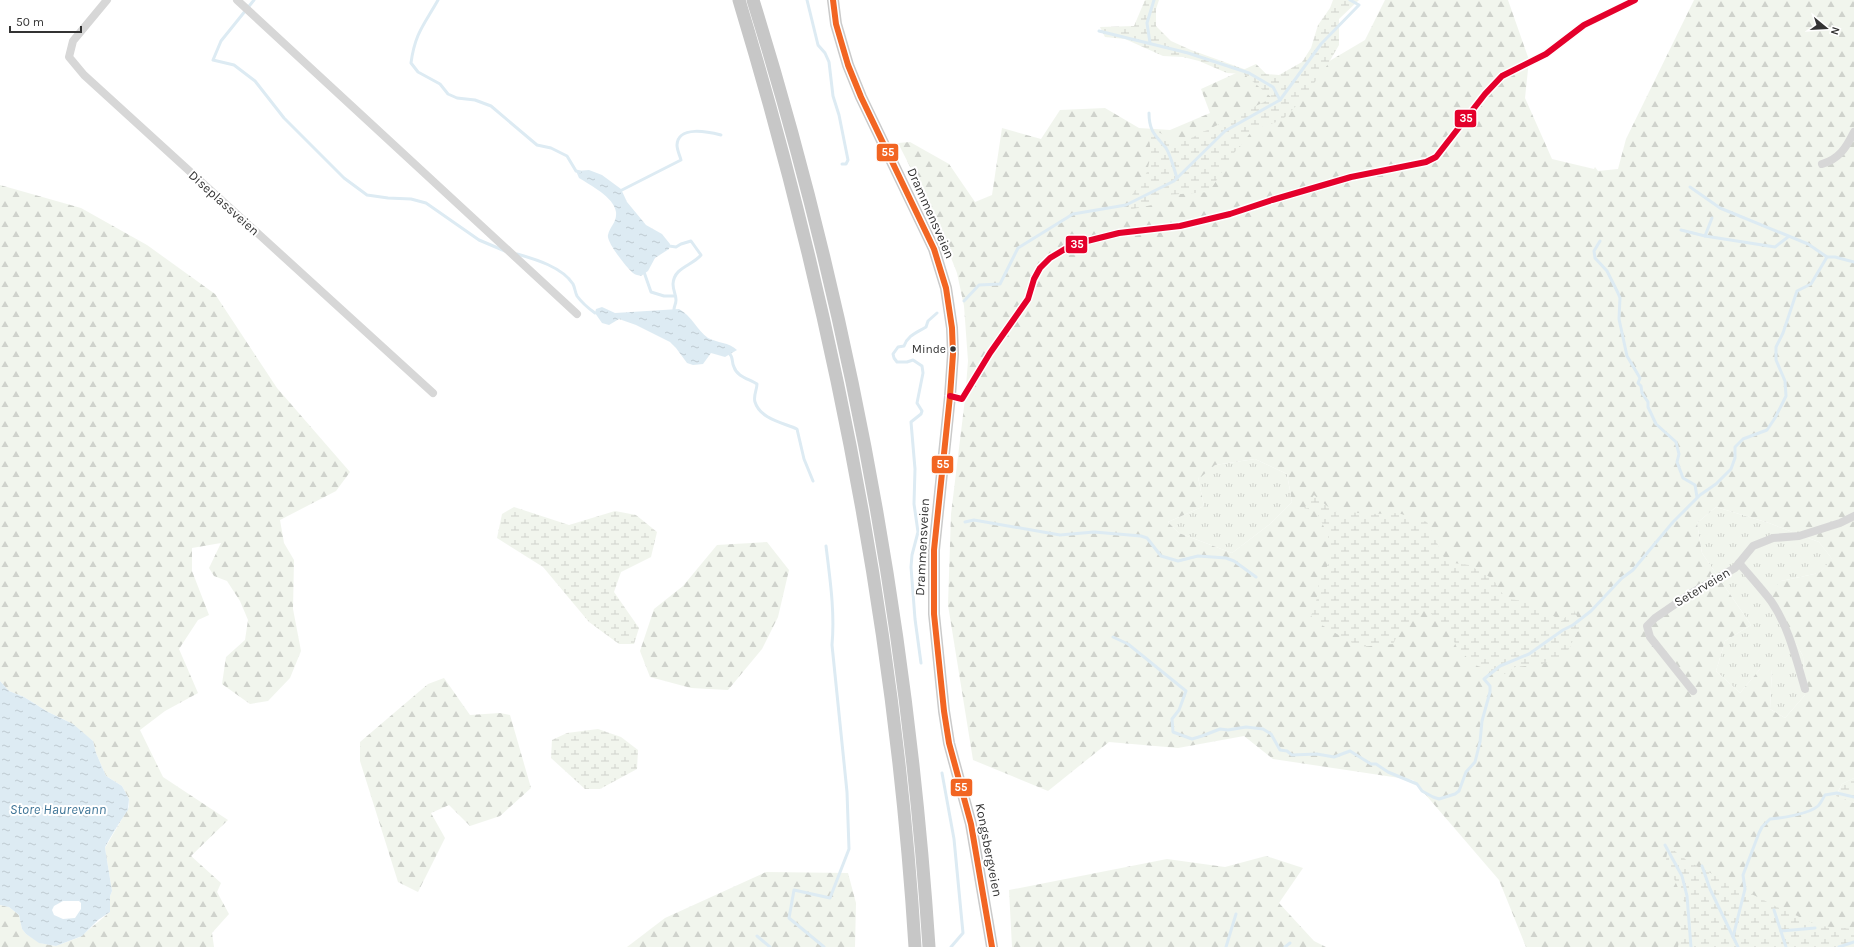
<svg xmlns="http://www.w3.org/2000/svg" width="1854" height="947" font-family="Karla,sans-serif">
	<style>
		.grass { fill: url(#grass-tufts) }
		.forest { fill: url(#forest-firs); fill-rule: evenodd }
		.wetland { fill: url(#wetland-marsh) }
		.water { fill: url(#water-ripples); fill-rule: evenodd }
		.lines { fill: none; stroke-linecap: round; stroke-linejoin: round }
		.stream { stroke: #ddebf3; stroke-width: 3 }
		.minor { stroke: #d7d7d7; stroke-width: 8 }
		.primary { stroke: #cacaca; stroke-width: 12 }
		.trunk { stroke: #c7c7c7; stroke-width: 13 }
		.bus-1-casing { stroke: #fff; stroke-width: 9 }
		.bus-2-casing { stroke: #fff; stroke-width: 9 }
		.bus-1 { stroke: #f26522; stroke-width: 6 }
		.bus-2 { stroke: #e4002b; stroke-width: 6 }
		.bus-dot { fill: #333; stroke: #fff; stroke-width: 1.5 }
		.labels { text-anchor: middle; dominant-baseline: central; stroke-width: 4; stroke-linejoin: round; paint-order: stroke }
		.bus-label { font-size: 12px; fill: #333; stroke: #fff; text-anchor: end }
		.street-label { font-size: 13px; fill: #333; stroke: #fff }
		.water-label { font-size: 14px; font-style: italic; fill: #3f7597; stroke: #fff }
		.line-badge { stroke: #fff; stroke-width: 1.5 }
		.badge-label { font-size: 11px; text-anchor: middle; font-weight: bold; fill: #fff }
	</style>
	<defs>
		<pattern id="grass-tufts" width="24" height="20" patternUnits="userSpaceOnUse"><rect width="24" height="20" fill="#f1f5ed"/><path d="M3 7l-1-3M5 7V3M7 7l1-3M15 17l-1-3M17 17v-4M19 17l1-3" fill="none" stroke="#cfd2cc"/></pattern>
		<pattern id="forest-firs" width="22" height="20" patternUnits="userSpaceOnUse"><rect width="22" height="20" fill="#f1f5ed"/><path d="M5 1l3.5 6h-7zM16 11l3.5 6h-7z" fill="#cfd2cc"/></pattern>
		<pattern id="wetland-marsh" width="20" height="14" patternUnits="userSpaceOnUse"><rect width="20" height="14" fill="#f1f5ed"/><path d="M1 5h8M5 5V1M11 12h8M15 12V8" fill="none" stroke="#cfd2cc"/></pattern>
		<pattern id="water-ripples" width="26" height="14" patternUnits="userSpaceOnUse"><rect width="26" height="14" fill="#ddebf3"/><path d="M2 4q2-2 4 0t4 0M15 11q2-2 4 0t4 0" fill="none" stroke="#becad1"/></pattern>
	</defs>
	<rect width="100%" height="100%" fill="#fff"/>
	<g class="grass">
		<path d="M1255,459l32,15 5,28 -22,22 -38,29 -53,-20 -11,-11 36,-16 -6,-29 17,-12z"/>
		<path d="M1716,507l53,16 50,19 14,18 -14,13 -38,8 -7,24 29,51 2,39 -20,23 -15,-9 2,-40h-12l-20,24 -24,-22 9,-30 26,-16 -49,-72 -5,-30z"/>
	</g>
	<g class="forest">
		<path d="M1385,0h123l21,60 -4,38 27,61 42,10 1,-2 3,4 20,-2 8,-30 68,-139h160v778l-12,6 -6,11 18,8v144h-328l-27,-67 -86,-100 -140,-21 -29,-23 -66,12 -69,-6 -61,49 -75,-31 -25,-155 3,-91 14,-115 3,-38 -4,-55 -7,-33 -24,-61 -35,-69 12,-1 39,22 26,38 17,-7 10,-67 39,11 19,-29 45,-2 34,20 31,2 40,-17 -9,-24 55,-25 26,25 83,-49zM1255,459l32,15 5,28 -22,22 -38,29 -53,-20 -11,-11 36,-16 -6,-29h3l14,-12zM1716,507l53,16 50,19 13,17 -13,14 -38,8 -12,12 5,12 29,51 2,39 -20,23 -15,-9 2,-40h-12l-20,24 -24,-22 9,-30 26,-16 -49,-72 -5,-30z"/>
		<path d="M0,185l81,23 66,37 68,49 62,94 73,84 -14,19 -56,29 4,23 10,17 -1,49 8,42 -11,27 -22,23 -18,3 -28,-20 4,-27 19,-17 3,-20 -8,-19 -13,-20 -13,-5 -5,-8 12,-25 -29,5v23l17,44 -11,5 -19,29 19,44 -33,18 -25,19 23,47 65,43 -37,36 30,27 -4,9 12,22 -17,19 2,14h-214v-42l9,2 10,8 3,14 4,5 14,9 16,3 24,-9 30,-25v-16l2,-5 -7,-43 24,-41v-8l-7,-13 -16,-10 -10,-23 -3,-12 -28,-21 -17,-8 -24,-15 -15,-6 -9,-10z"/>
		<path d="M767,542l22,28 -11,47 -16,32 -34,41 -37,-2 -41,-11 -10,-26 14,-42 29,-23 34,-41z"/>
		<path d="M444,678l26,37 30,-2 10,2 21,73 -31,28 -30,10 -21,-21 -18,8 14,25 -27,54 -20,-10 -38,-121v-19l68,-58z"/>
		<path d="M1266,856l37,12 -24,35 35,38 12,6h-314l-3,-57 158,-31 58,8z"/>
		<path d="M766,872l82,1 8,30 -1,44h-228l38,-29z"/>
	</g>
	<g class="wetland">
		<path d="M1145,0h14l-3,9v17l15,15 20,9 64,23 24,2 23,-13 9,-14 7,-23 12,-17 3,-8h26l-20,19v26l-11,19 -27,37 -19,19 -29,10 -19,23 -25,39 -42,3 -15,10 -24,5 2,-12 17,-26 4,-18 -2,-16 4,-9 18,10h18l83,-41 -28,-24 -17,-1 -28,-12 -16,-4 -20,-1 -38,-17 -20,-2 -5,-10 34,-1z"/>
		<path d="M1314,495l19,16 39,3 26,-1 29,9 19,40 23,3 24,14 13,20 21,2 35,20 11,-13 9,19 -5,5 -11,23 -26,10 -25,2 -12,8 -28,-10 -18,-17 -7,-16 -24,-23 -24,18 -9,17 -34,3 -39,-23 -9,-8 6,-18 2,-17 11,-20 -2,-26 -12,-24 -12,-3z"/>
		<path d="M514,507l55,18 46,-14 21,4 21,17 -6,25 -30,15 -7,20 25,36 -5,16h-15l-30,-22 -46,-55 -46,-29 5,-24z"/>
		<path d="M598,729l23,8 17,13 -1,19 -37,20h-15l-34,-31 1,-18 15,-7z"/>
		<path d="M1854,778v25l-18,-7 6,-12z"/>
		<path d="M1668,846l21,16 88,45 43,19 34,3v18h-176l7,-43 -19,-44z"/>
	</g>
	<g class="water">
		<path d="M589,170l13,5 19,14 6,13 19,23 16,9 8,10 -1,5 -14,9 -7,13 -7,5c-2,-1 -6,-1 -8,-3 -6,-5 -27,-31 -25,-38 2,-9 9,-12 8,-23 -2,-15 -26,-27 -37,-34l-3,-7z"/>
		<path d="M602,307l13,6 64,-4c12,6 18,21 29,29 9,5 21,4 29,12l-12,7 -14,-4 -8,11 -10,1 -6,-2 -11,-15 -6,-6 -34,-17 -17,-6 -10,6 -7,-2 -7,-10 1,-4z"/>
		<path d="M0,681l9,10 15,6 24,15 25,12 20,17 3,12 10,23 16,10 7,13 -1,11c-2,2 -22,34 -23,38l7,43 -2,5v16l-12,8 -16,16 -26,10 -17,-3 -13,-9 -4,-5 -3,-14 -10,-8 -9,-2zM63,901h16l2,2v6l-6,9 -12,1 -9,-4 -2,-5 2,-4z"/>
	</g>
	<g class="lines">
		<g class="stream">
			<path d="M254,0l-33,41 -8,19 21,5 21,16 29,37 60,60 23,17 21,3 23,1 15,4 53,37 26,11"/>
			<path d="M438,0c-14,25 -23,33 -27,63l7,9 22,12 8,10 9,4 18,2 16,6 46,39 14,3 16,8 9,15 4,1"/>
			<path d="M807,0l11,45 7,8 4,9 4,34 6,19 9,45 -2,4h-4"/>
			<path d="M1099,31l89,22 61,20 24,14 7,13"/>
			<path d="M1150,43l-3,-20 7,-23"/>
			<path d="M1149,113c0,18 6,22 17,35 5,8 8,21 11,30"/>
			<path d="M1690,187l30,21 88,36 19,13h8l19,5"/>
			<path d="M620,191l61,-31c-1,-4 -4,-10 -4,-15 1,-20 32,-13 44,-10"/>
			<path d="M1681,230l24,6 70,11 13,-10"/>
			<path d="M1705,236l7,-18"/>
			<path d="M1600,241l-6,10 1,7 12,13 11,22 2,5 -1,21 8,37 13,22 -2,5 3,3 1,7 6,9v5l8,17 20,18 3,12 -2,8 6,16 12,7 2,12"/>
			<path d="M669,246l7,1 5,-3 10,-3 10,14c-9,11 -27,12 -28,29 0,6 3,11 3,16 0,5 -3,7 -2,13"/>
			<path d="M517,254c18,5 45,13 56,30 2,4 2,8 4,12 5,7 11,12 18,17"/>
			<path d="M644,272l7,20 13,4h11"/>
			<path d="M964,301l15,-16 21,-1 18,-36 55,-34 53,-9 48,-24 51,-50 55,-31 41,-56 38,-39 -9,-5"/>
			<path d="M729,353c5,5 2,8 5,14 3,10 16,12 23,17 0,6 -4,12 -2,18 5,17 29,21 42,27l7,30 9,22"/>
			<path d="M965,522l9,-2 86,15 34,-3 47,4 6,2 14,18 17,5 20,-5 28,2 8,3 22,16"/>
			<path d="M1113,637l15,7 58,47 -7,19 -7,9 1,13 19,7 10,-3 18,-7 8,1 18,-3 17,2 8,5 9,16 7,1 5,4 25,-1 17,3 16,-6 21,13h5l12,8 29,12 5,7 11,6 6,2 16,-5 4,-3 7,-19 9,-10 5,-20 2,-21 8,-29v-6l-6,-7 16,-13 29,-12 34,-24 10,-5 18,-14 31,-33 11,-8 40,-48 27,-27 16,-11 15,-15 4,-11v-11l8,-8 24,-9 8,-12 11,-22 -1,-15 -9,-21v-13l7,-14 14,-42 14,-7 16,-27"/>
			<path d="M921,663l-6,-44 -4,-52 1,-12 6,-23 -4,-28 1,-35 -4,-47 10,-8 1,-3 -5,-8 6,-30 -1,-7 -9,-6 -6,2h-10l-3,-4 -1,-4 5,-7 6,-1c4,-11 12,-13 22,-19l2,-6 9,-8"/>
			<path d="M942,773l12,66 9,94 -12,14"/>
			<path d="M1665,845l17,31 5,20 4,51"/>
			<path d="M1702,866l8,23 28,58"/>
			<path d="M1774,910l12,37"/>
			<path d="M1781,931l34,-3"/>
			<path d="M757,936l13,11"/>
			<path d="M1733,937l12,-48 -2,-14 16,-42 3,-6 8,-8c12,-1 39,-5 48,-13 3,-3 5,-8 7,-11l12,-2 17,4"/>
			<path d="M824,947l-35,-29 5,-28 36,8 19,-49 -2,-57 -15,-147c3,-33 -2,-66 -6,-99"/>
			<path d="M1226,947l10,-33"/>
			<path d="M1285,947l5,-4"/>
			<path d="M1839,947l15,-5"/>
		</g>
		<g class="minor">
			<path d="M107,0l-34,41 -4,16 15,18 349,318"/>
			<path d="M237,0l340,314"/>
			<path d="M1822,164c17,-5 24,-16 32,-32"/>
			<path d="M950,396l12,3 28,-46 38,-54 6,-20 6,-11 10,-10 15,-9 18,-7 36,-9 61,-7 50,-12 42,-14 79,-23 75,-15 10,-5 49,-63 17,-18 44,-22 38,-29 51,-25"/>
			<path d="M1739,563c11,13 22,25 32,38 18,26 25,58 34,88"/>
			<path d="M1693,691l-43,-54 -3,-11 8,-8 35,-24 45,-26 18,-22 20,-8 26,-2 41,-13 14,-7"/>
		</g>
		<path class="primary" d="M833,0l3,24 12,41 13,32 73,152 12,39 6,40 1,26 -3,42 -16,154v64l10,97 5,32 22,81 21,123"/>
		<g class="trunk">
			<path d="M739,0c93,307 156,626 176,947"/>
			<path d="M753,0c95,306 155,627 176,947"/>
		</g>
		<defs>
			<path id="bus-1" d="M833,0l3,24 12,41 13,32 73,152 12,39 6,40 1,26 -3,42 -16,154v64l10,97 5,32 22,81 21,123"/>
			<path id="bus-2" d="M950,396l12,3 28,-46 38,-54 6,-20 6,-11 10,-10 15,-9 18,-7 36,-9 61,-7 50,-12 42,-14 79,-23 75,-15 10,-5 49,-63 17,-18 44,-22 38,-29 51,-25"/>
		</defs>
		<use href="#bus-1" class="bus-1-casing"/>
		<use href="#bus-2" class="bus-2-casing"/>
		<use href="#bus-1" class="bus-1"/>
		<use href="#bus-2" class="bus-2"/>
	</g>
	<circle class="bus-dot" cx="953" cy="349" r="3.5"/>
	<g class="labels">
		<g class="bus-label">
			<text x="946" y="349">Minde</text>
		</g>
		<g class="street-label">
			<text transform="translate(224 203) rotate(42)">Diseplassveien</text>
			<text transform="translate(931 213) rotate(66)">Drammensveien</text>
			<text transform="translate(922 547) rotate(-87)">Drammensveien</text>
			<text transform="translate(1702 587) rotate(-31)">Seterveien</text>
			<text transform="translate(989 850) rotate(79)">Kongsbergveien</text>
		</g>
		<g class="water-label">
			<text x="58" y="809">Store Haurevann</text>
		</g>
	</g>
	<g class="line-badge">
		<rect x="1454" y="109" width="23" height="19" rx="4" fill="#e4002b"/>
		<rect x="876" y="143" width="23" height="19" rx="4" fill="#f26522"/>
		<rect x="1065" y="235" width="23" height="19" rx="4" fill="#e4002b"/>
		<rect x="931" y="455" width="23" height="19" rx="4" fill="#f26522"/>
		<rect x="950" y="778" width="23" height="19" rx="4" fill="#f26522"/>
	</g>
	<g class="badge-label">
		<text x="1466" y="122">35</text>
		<text x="888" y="156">55</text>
		<text x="1077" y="248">35</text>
		<text x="943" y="468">55</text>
		<text x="961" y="791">55</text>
	</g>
	<g transform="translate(1826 28) rotate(108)" stroke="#ffffff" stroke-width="3" paint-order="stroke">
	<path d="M0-3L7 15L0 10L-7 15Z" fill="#333333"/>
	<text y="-6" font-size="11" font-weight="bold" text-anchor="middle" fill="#333333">N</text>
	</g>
	<path d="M10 26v6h71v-6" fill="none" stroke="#333333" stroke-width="2"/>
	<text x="16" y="26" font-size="12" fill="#333333" stroke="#ffffff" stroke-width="3" paint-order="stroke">50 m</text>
</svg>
